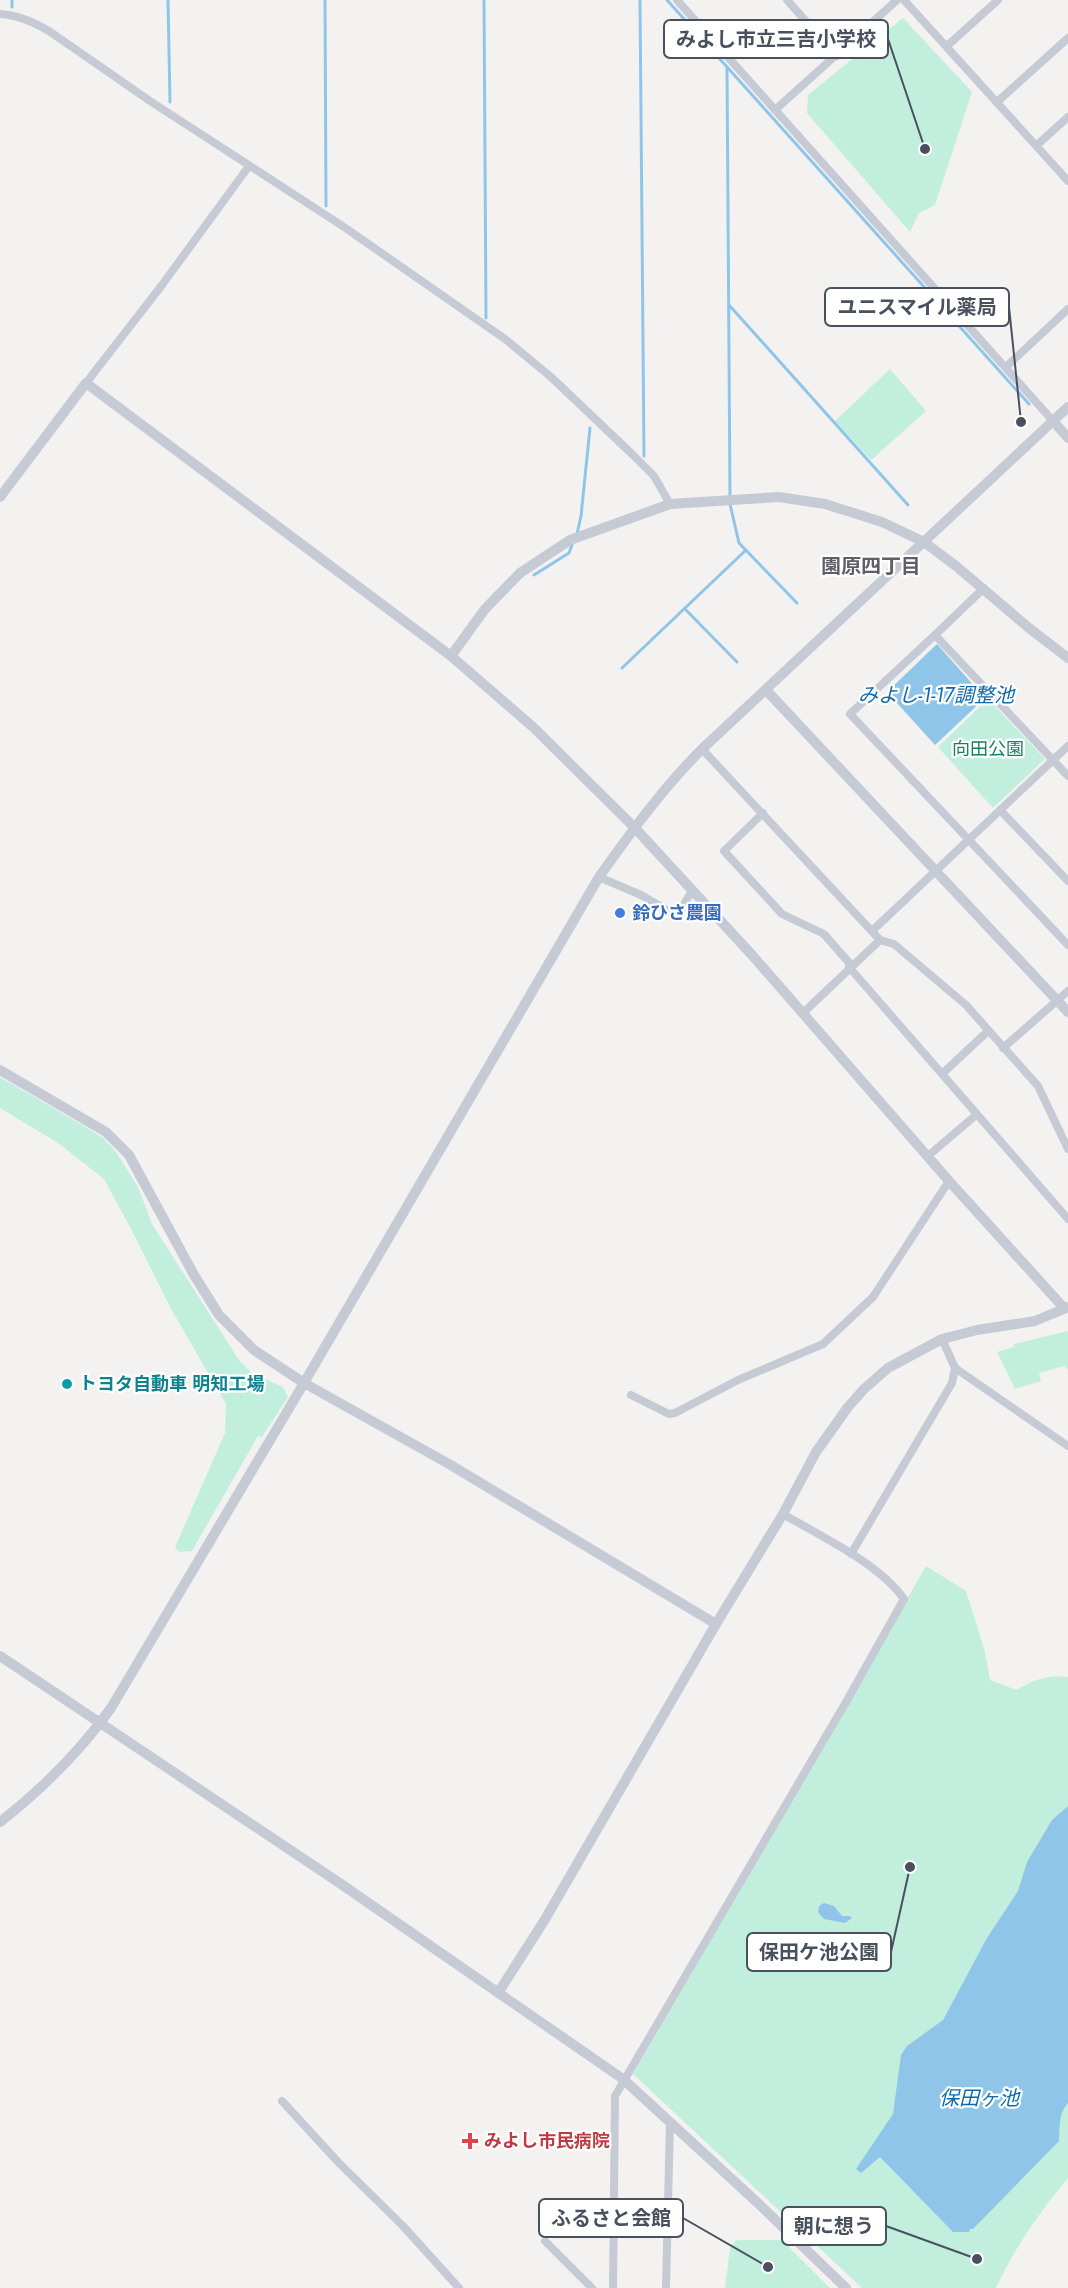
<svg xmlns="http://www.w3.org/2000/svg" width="1068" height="2288" font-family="Jost,'Noto Sans JP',sans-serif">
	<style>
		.green { fill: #c2efdd }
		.water { fill: #90c5ea }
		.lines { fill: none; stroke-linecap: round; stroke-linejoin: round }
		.stream { stroke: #90c5ea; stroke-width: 3 }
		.minor { stroke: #c5cad5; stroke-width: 8 }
		.tertiary { stroke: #c5cad5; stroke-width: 10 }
		.shop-dot { fill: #3f7fe0; stroke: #fff; stroke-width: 2 }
		.culture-dot { fill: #0f9aa8; stroke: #fff; stroke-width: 2 }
		.health-dot { fill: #e0444e; stroke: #fff; stroke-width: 2 }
		.labels { text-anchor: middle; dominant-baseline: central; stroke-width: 4.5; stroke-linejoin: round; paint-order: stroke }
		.park-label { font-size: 18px; fill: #1a7f62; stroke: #fff }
		.shop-label { font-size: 18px; font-weight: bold; fill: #366cbe; stroke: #fff; text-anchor: start }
		.culture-label { font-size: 18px; font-weight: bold; fill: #0d838f; stroke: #fff; text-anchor: start }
		.health-label { font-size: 18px; font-weight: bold; fill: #be3a42; stroke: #fff; text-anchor: start }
		.neighbourhood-label { font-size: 20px; font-weight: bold; fill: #5e6066; stroke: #fff }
		.water-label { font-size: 20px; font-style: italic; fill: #1069aa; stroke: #fff }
		.leader { fill: none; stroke: #49505e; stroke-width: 2 }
		.callout-dot { fill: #49505e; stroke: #fff; stroke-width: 2 }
		.callout { fill: #fff; stroke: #49505e; stroke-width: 2 }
		.callout-label { font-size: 20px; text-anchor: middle; font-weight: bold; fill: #49505e }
	</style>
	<rect width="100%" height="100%" fill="#f3f2f1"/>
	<g class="green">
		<path d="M903,18l69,74 -37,113 -16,8 -9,19 -103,-119 1,-18z"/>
		<path d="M890,369l36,42 -55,49 -36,-39z"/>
		<path d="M988,699l57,60 -52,49 -55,-61z"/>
		<path d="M0,1077l89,52 15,10 12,13 22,35 14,37 87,136 13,13 31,14 5,10 -26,40 -4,-1 -66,115 -13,1 -4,-5 50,-114 1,-29 -55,-95 -40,-80 -27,-50 -46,-36 -58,-35z"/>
		<path d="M1068,1331v39l-4,-4 -25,7 2,8 -26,8 -18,-37 17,-5v-3z"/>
		<path d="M926,1566l40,25 19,61 5,28 27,10c14,-10 34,-16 51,-13v501c-29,35 -53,69 -72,110h-134l-229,-214z"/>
		<path d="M736,2240h46l48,48h-105l5,-40z"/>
	</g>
	<g class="water">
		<path d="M937,644l48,54 -50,47 -48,-53z"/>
		<path d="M1068,1806v297c-10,12 -8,23 -9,38l-86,88h-3l-1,3h-16l-73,-75 -19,16 -5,-4 37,-55 8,-59 6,-9 36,-26 44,-82 31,-47 9,-29 25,-42z"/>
		<path d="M824,1903l10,3 8,10h8l2,2 -7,5 -21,-4 -6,-7 1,-6z"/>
	</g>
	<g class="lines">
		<g class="stream">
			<path d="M12,0v7"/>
			<path d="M168,0l2,102"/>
			<path d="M325,0l1,206"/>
			<path d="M484,0l2,318"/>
			<path d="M640,0l4,456"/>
			<path d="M667,0l362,404"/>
			<path d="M727,67l3,430"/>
			<path d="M729,305l179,200"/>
			<path d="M730,504l9,39 58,60"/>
			<path d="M577,534l4,-18 9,-88"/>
			<path d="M534,575l35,-22 4,-11"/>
			<path d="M685,609l52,53"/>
			<path d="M622,668l124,-118"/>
		</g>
		<g class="minor">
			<path d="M677,0l376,421"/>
			<path d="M787,0l50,56"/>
			<path d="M904,0l164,181"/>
			<path d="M0,14c18,1 33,8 49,17l101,70 194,126 161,112 46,38 81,77 22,22 16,28"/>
			<path d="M947,46l51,-46"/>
			<path d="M997,102l71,-64"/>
			<path d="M775,110l122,-110"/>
			<path d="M1037,145l31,-28"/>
			<path d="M1006,367l62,-58"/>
			<path d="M86,383l76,-98 87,-119"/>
			<path d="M984,588l-49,47 133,141"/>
			<path d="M935,635l-85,79 218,231"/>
			<path d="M702,749l178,191 14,4 72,61 72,81 30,63"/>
			<path d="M1000,810l68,71"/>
			<path d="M763,813l-39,38 58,63 42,20 27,31"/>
			<path d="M599,877l42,18 36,21 15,-25"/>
			<path d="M873,930l195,-184"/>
			<path d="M849,967l219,252"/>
			<path d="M803,1013l77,-73"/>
			<path d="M1003,1048l65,-57"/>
			<path d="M943,1073l45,-42"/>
			<path d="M928,1156l48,-41"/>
			<path d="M942,1339l13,29"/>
			<path d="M631,1395l38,19 6,-1 63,-33 85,-36 50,-47 76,-116"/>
			<path d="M851,1554l101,-171 3,-15 113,78"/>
			<path d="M282,2101l57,62 64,63 56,62"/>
			<path d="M545,2241l47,47"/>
			<path d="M613,2288l2,-192 231,-394 58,-103c-24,-35 -84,-63 -121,-85"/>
			<path d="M666,2288l4,-166"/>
		</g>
		<g class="tertiary">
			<path d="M1053,421l15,17"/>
			<path d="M0,497l86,-114 365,273 83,72 100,99 118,128 197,226 115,127"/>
			<path d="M451,656l34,-47 35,-36 50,-33 100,-36 109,-7 46,7 57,18 42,20 32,24 73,62 39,30"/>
			<path d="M766,690l302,322"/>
			<path d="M0,1070l106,62 23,23 65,120 25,40 35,35 50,33 145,81 267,160"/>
			<path d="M0,1656l341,228 282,195 137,126 86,83"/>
			<path d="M0,1822c41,-32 81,-72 111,-114l193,-325 295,-506c32,-45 64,-89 103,-128l366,-342"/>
			<path d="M498,1993l46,-72 172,-297 67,-110 33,-62 32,-45 16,-18 24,-21 54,-29 35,-9 58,-9 33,-14"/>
		</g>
	</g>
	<circle class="shop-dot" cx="620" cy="913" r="6"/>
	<circle class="culture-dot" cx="67" cy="1384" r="6"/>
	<path class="health-dot" d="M467 2132h6v6h6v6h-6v6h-6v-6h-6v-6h6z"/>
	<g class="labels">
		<g class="park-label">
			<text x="988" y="749">向田公園</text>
		</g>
		<g class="shop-label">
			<text x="632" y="913">鈴ひさ農園</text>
		</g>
		<g class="culture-label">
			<text x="79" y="1384">トヨタ自動車 明知工場</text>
		</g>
		<g class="health-label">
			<text x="484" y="2141">みよし市民病院</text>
		</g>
		<g class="neighbourhood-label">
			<text x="871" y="566">園原四丁目</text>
		</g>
		<g class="water-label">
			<text x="936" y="695">みよし-1-17調整池</text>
			<text x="979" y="2098">保田ヶ池</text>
		</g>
	</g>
	<path class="leader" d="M925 149L888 39M1021 422L1009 307M910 1867L891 1952M768 2267L683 2218M977 2259L886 2226"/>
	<g class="callout-dot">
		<circle cx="925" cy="149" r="6"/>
		<circle cx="1021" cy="422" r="6"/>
		<circle cx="910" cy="1867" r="6"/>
		<circle cx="768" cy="2267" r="6"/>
		<circle cx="977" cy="2259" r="6"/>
	</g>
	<g class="callout">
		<rect x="664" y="20" width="224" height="38" rx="6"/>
		<rect x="825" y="288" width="184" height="38" rx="6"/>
		<rect x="747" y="1933" width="144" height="38" rx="6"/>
		<rect x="539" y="2199" width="144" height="38" rx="6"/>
		<rect x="782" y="2207" width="104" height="38" rx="6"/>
	</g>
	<g class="callout-label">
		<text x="776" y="46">みよし市立三吉小学校</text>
		<text x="917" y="314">ユニスマイル薬局</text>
		<text x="819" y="1959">保田ケ池公園</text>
		<text x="611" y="2225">ふるさと会館</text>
		<text x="834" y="2233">朝に想う</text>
	</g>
</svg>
